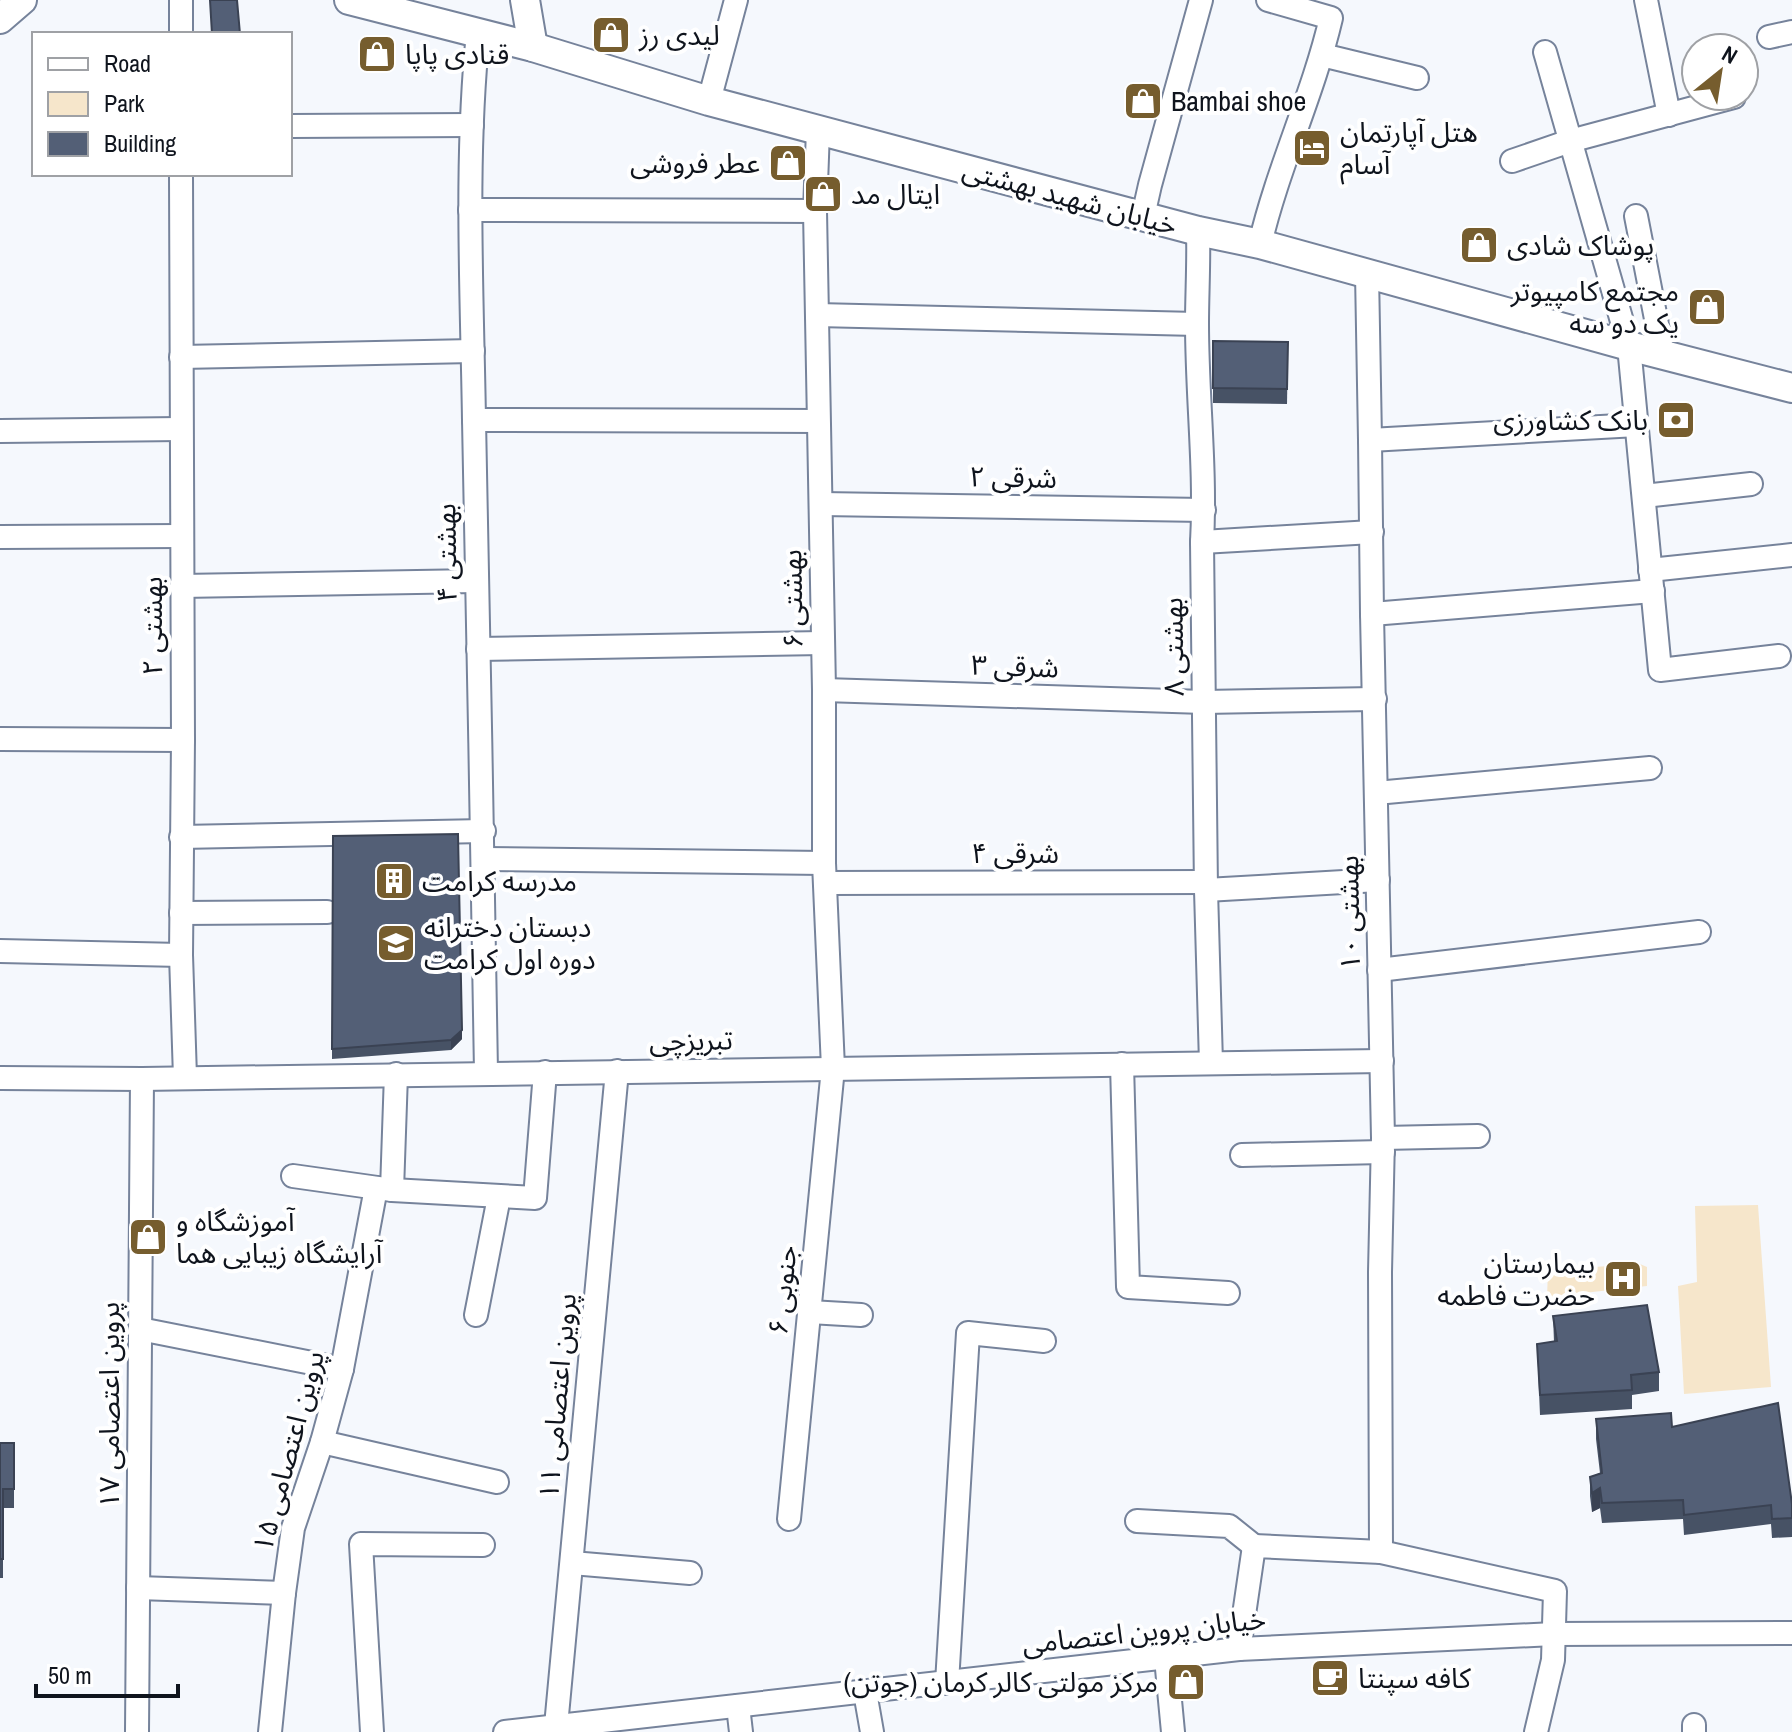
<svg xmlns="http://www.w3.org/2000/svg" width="1792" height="1732" font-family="'Archivo Narrow','Noto Sans Arabic',sans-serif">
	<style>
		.green { fill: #f6e6cb }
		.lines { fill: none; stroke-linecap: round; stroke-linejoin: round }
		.minor-casing { stroke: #76839b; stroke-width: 26 }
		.major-casing { stroke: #76839b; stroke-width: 32 }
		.minor { stroke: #fff; stroke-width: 22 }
		.major { stroke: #fff; stroke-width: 28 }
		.wall { fill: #475265 }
		.shaded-wall { fill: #3a4253 }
		.building { fill: #535f76; stroke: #3a4253; stroke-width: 2 }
		.labels { text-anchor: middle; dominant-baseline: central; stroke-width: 8; stroke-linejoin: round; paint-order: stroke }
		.poi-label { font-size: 28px; fill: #0f141d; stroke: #fff; text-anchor: start }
		.street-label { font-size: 28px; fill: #0f141d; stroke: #fff }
	</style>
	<rect width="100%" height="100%" fill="#f5f8fd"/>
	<g class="green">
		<path d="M1758,1205l13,182 -87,7 -6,-108 19,-4 -2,-76z"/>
		<path d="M1640,1264l7,3v19l-100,11 1,-27z"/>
	</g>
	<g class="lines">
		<defs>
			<g id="minor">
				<path d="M181,0v34"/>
				<path d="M1646,0l23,115"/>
				<path d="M478,33c-13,128 -6,258 -4,387 3,217 10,435 12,652"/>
				<path d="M1769,37l23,-5"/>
				<path d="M1545,52l84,294 31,324 119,-14"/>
				<path d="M1322,55l95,23"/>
				<path d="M709,101l27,-101"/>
				<path d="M290,126l182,-1"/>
				<path d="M1512,161l58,-20 164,-44"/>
				<path d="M181,174l2,566 -2,215 4,122"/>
				<path d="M470,210l345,1"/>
				<path d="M1143,216l7,-31 51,-185"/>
				<path d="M1636,216l27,139"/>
				<path d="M1198,231c1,31 -1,62 -1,93 0,73 9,145 5,218l4,348 5,173"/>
				<path d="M1260,244c18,-77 53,-149 71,-226l-63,-18"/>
				<path d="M1367,273l3,167 2,174 11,524 -3,134 1,280"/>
				<path d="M817,315l380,9"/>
				<path d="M181,357l292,-6"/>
				<path d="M474,420l344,1"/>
				<path d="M0,431l181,-2"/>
				<path d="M1370,440l267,-15"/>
				<path d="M1644,496l107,-12"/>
				<path d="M821,504l383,6"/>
				<path d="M0,537l181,-1"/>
				<path d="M1202,542l170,-10"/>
				<path d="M1650,570l142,-15"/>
				<path d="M181,586l295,-5"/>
				<path d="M1372,614l281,-23"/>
				<path d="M478,649l345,-6"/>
				<path d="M824,690l380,12 171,-3"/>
				<path d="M0,739l183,1"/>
				<path d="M1376,793l274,-25"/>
				<path d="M181,837l303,-6"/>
				<path d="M484,859l340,4"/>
				<path d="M825,883l381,-1"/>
				<path d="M1206,890l172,-10"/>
				<path d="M181,913l146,-1"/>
				<path d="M0,951l181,4"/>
				<path d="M1379,970l320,-38"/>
				<path d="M1122,1064l6,223 100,6"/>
				<path d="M0,1078l142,1 1240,-18"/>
				<path d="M1383,1138l95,-2"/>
				<path d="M1242,1155l141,-3"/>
				<path d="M293,1176l99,14 143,8 10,-126"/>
				<path d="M392,1190l4,-116"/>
				<path d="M810,1312l51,3"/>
				<path d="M476,1315l23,-118"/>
				<path d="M140,1329l202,40"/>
				<path d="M322,1442l175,40"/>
				<path d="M789,1519l44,-451 -9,-205v-173l-9,-479 3,-81"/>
				<path d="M1137,1521l92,5 25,20"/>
				<path d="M572,1563l118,10"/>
				<path d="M138,1588l146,5"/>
				<path d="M1239,1649l15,-103 127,6 174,39 -2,69 -17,72"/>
				<path d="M1166,1658l7,74"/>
				<path d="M947,1683l21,-350 76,8"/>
				<path d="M865,1692l7,40"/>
				<path d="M738,1706l3,26"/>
				<path d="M556,1726l61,-655"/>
				<path d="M137,1732l5,-653"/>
				<path d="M270,1732l14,-139 9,-65 29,-86 20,-73 34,-181"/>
				<path d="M372,1732l-11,-188 122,1"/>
				<path d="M505,1732l734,-83 315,-15 238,-1"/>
				<path d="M1694,1732v-7"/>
			</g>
			<g id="major">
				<path d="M349,0l184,47 176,54 489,130 62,13 369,102 163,42"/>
				<path d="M525,0l8,47"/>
				<path d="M0,19l22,-19"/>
			</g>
		</defs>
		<use href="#minor" class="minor-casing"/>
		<use href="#major" class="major-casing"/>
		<use href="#minor" class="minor"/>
		<use href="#major" class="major"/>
	</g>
	<g class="wall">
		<path d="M1213,341l75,1 -1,62 -74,-1z"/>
		<path d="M462,1039l-11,11 -119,9v-10z"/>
		<path d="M1553,1316l106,56v19l-27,4v14l-92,6 -3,-71 17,-2z"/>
		<path d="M1596,1419l196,85v33l-20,1 -1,-14 -87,11 -1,-16 -81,4 -2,-15 -8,4 -2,-16v-19l10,-4 -4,-34z"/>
		<path d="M0,1443h14v65h-11v70h-3z"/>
	</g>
	<g class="shaded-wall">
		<path d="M462,1030v9l-11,11v-10z"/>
		<path d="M1600,1488v20l-8,4v-19z"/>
	</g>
	<g class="building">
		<path d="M210,0h27l3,34h-28z"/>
		<path d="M1213,341l75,1 -1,47 -74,-1z"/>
		<path d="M458,834l4,196 -11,10 -119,9 1,-213z"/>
		<path d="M1647,1305l12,67 -28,3 1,15 -92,5 -3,-51 20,-3 -4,-25z"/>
		<path d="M1778,1403l14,101v14l-20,1 -1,-14 -87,10 -1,-15 -81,3 -2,-15 -8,5 -2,-16 12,-4 -6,-54 75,-6 1,14z"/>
		<path d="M0,1443h14v46h-11v70h-3z"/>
	</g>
	<defs>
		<symbol id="shop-square" viewBox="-11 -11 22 22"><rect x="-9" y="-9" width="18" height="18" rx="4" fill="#765d2e" stroke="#fff"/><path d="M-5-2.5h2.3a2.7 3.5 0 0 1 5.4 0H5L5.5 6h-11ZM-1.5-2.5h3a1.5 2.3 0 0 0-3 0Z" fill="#fff"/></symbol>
		<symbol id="hotel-square" viewBox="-11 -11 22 22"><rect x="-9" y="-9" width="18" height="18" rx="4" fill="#765d2e" stroke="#fff"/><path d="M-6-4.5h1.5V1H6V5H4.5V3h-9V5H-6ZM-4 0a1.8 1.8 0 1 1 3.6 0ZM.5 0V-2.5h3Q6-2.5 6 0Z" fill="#fff"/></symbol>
		<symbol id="bank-square" viewBox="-11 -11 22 22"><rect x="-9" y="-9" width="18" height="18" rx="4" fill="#765d2e" stroke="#fff"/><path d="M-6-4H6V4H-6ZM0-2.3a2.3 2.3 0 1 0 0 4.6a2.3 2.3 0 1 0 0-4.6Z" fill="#fff"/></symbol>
		<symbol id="building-square" viewBox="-11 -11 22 22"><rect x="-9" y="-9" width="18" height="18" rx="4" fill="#765d2e" stroke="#fff"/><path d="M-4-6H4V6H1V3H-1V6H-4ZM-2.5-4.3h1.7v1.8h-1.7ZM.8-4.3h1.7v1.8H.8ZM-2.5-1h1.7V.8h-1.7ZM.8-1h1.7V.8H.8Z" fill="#fff"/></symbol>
		<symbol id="school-square" viewBox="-11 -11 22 22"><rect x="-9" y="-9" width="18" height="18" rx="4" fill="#765d2e" stroke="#fff"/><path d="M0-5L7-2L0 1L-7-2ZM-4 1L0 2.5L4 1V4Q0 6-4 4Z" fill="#fff"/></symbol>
		<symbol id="hospital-square" viewBox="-11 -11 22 22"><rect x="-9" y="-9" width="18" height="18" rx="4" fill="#765d2e" stroke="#fff"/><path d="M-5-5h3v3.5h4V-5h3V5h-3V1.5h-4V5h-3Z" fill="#fff"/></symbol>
		<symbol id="cafe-square" viewBox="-11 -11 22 22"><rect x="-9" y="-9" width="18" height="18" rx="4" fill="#765d2e" stroke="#fff"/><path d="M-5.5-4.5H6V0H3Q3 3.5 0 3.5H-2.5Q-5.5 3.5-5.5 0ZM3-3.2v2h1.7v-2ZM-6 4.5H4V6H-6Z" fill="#fff"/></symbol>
	</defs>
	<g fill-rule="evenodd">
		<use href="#shop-square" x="589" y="13" width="44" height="44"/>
		<use href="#shop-square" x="355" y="32" width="44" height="44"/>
		<use href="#shop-square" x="1121" y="79" width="44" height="44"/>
		<use href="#hotel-square" x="1290" y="126" width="44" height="44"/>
		<use href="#shop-square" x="766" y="141" width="44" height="44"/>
		<use href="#shop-square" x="801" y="172" width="44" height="44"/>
		<use href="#shop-square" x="1457" y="223" width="44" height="44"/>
		<use href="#shop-square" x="1685" y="285" width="44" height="44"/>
		<use href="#bank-square" x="1654" y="398" width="44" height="44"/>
		<use href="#building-square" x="372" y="859" width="44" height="44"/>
		<use href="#school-square" x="374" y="921" width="44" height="44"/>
		<use href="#shop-square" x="126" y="1215" width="44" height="44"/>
		<use href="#hospital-square" x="1601" y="1257" width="44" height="44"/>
		<use href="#cafe-square" x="1308" y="1656" width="44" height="44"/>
		<use href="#shop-square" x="1164" y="1660" width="44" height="44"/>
	</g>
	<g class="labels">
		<g class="poi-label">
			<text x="639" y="35">لیدی رز</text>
			<text x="405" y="54">قنادی پاپا</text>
			<text x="1171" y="101">Bambai shoe</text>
			<text x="1340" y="132">هتل آپارتمان<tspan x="1340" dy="32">آسام</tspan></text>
			<text x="760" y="163" text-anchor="end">عطر فروشی</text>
			<text x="851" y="194">ایتال مد</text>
			<text x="1507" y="245">پوشاک شادی</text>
			<text x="1679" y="291" text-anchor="end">مجتمع کامپیوتر<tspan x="1679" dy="32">یک دو سه</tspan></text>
			<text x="1648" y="420" text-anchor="end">بانک کشاورزی</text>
			<text x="422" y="881">مدرسه کرامت</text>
			<text x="424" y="927">دبستان دخترانه<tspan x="424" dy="32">دوره اول کرامت</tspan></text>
			<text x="176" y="1221">آموزشگاه و<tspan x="176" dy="32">آرایشگاه زیبایی هما</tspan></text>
			<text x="1595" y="1263" text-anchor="end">بیمارستان<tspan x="1595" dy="32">حضرت فاطمه</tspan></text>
			<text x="1358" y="1678">کافه سپنتا</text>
			<text x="1158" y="1682" text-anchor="end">مرکز مولتی کالر کرمان (جوتن)</text>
		</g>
		<g class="street-label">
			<text transform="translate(1070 197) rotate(15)">خیابان شهید بهشتی</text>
			<text transform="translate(1013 477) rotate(1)">شرقی ۲</text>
			<text transform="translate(446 553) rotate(-91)">بهشتی ۴</text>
			<text transform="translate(792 599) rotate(-91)">بهشتی ۶</text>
			<text transform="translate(152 626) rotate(-90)">بهشتی ۲</text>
			<text transform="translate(1173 647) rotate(-91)">بهشتی ۸</text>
			<text transform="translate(1015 666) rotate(2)">شرقی ۳</text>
			<text x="1015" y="853">شرقی ۴</text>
			<text transform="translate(1349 913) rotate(-91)">بهشتی ۱۰</text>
			<text transform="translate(691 1040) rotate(-1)">تبریزچی</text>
			<text transform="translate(782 1290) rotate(-84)">جنوبی ۶</text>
			<text transform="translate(557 1396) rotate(-85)">پروین اعتصامی ۱۱</text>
			<text transform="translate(109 1405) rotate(-90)">پروین اعتصامی ۱۷</text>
			<text transform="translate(288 1451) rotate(-75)">پروین اعتصامی ۱۵</text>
			<text transform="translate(1144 1631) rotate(-6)">خیابان پروین اعتصامی</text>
		</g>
	</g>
	<rect x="32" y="32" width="260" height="144" fill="#ffffff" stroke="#9fa1a5" stroke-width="2"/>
	<rect x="48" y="58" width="40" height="12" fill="#ffffff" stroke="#9fa1a5" stroke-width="2"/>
	<text x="104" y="72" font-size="24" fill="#0f141d">Road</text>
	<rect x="48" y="92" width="40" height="24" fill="#f6e6cb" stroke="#9fa1a5" stroke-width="2"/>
	<text x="104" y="112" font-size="24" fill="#0f141d">Park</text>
	<rect x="48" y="132" width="40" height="24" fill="#535f76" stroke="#9fa1a5" stroke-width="2"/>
	<text x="104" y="152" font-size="24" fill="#0f141d">Building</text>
	<g transform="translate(1720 72) rotate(30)"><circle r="38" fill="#ffffff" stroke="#9fa1a5" stroke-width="2"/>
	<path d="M0-6L14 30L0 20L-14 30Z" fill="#765d2e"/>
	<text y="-12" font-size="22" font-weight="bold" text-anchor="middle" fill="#0f141d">N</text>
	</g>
	<path d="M36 1684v12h142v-12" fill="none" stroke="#0f141d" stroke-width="4"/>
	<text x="48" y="1684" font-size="24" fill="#0f141d" stroke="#ffffff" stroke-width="6" paint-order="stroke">50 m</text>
</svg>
